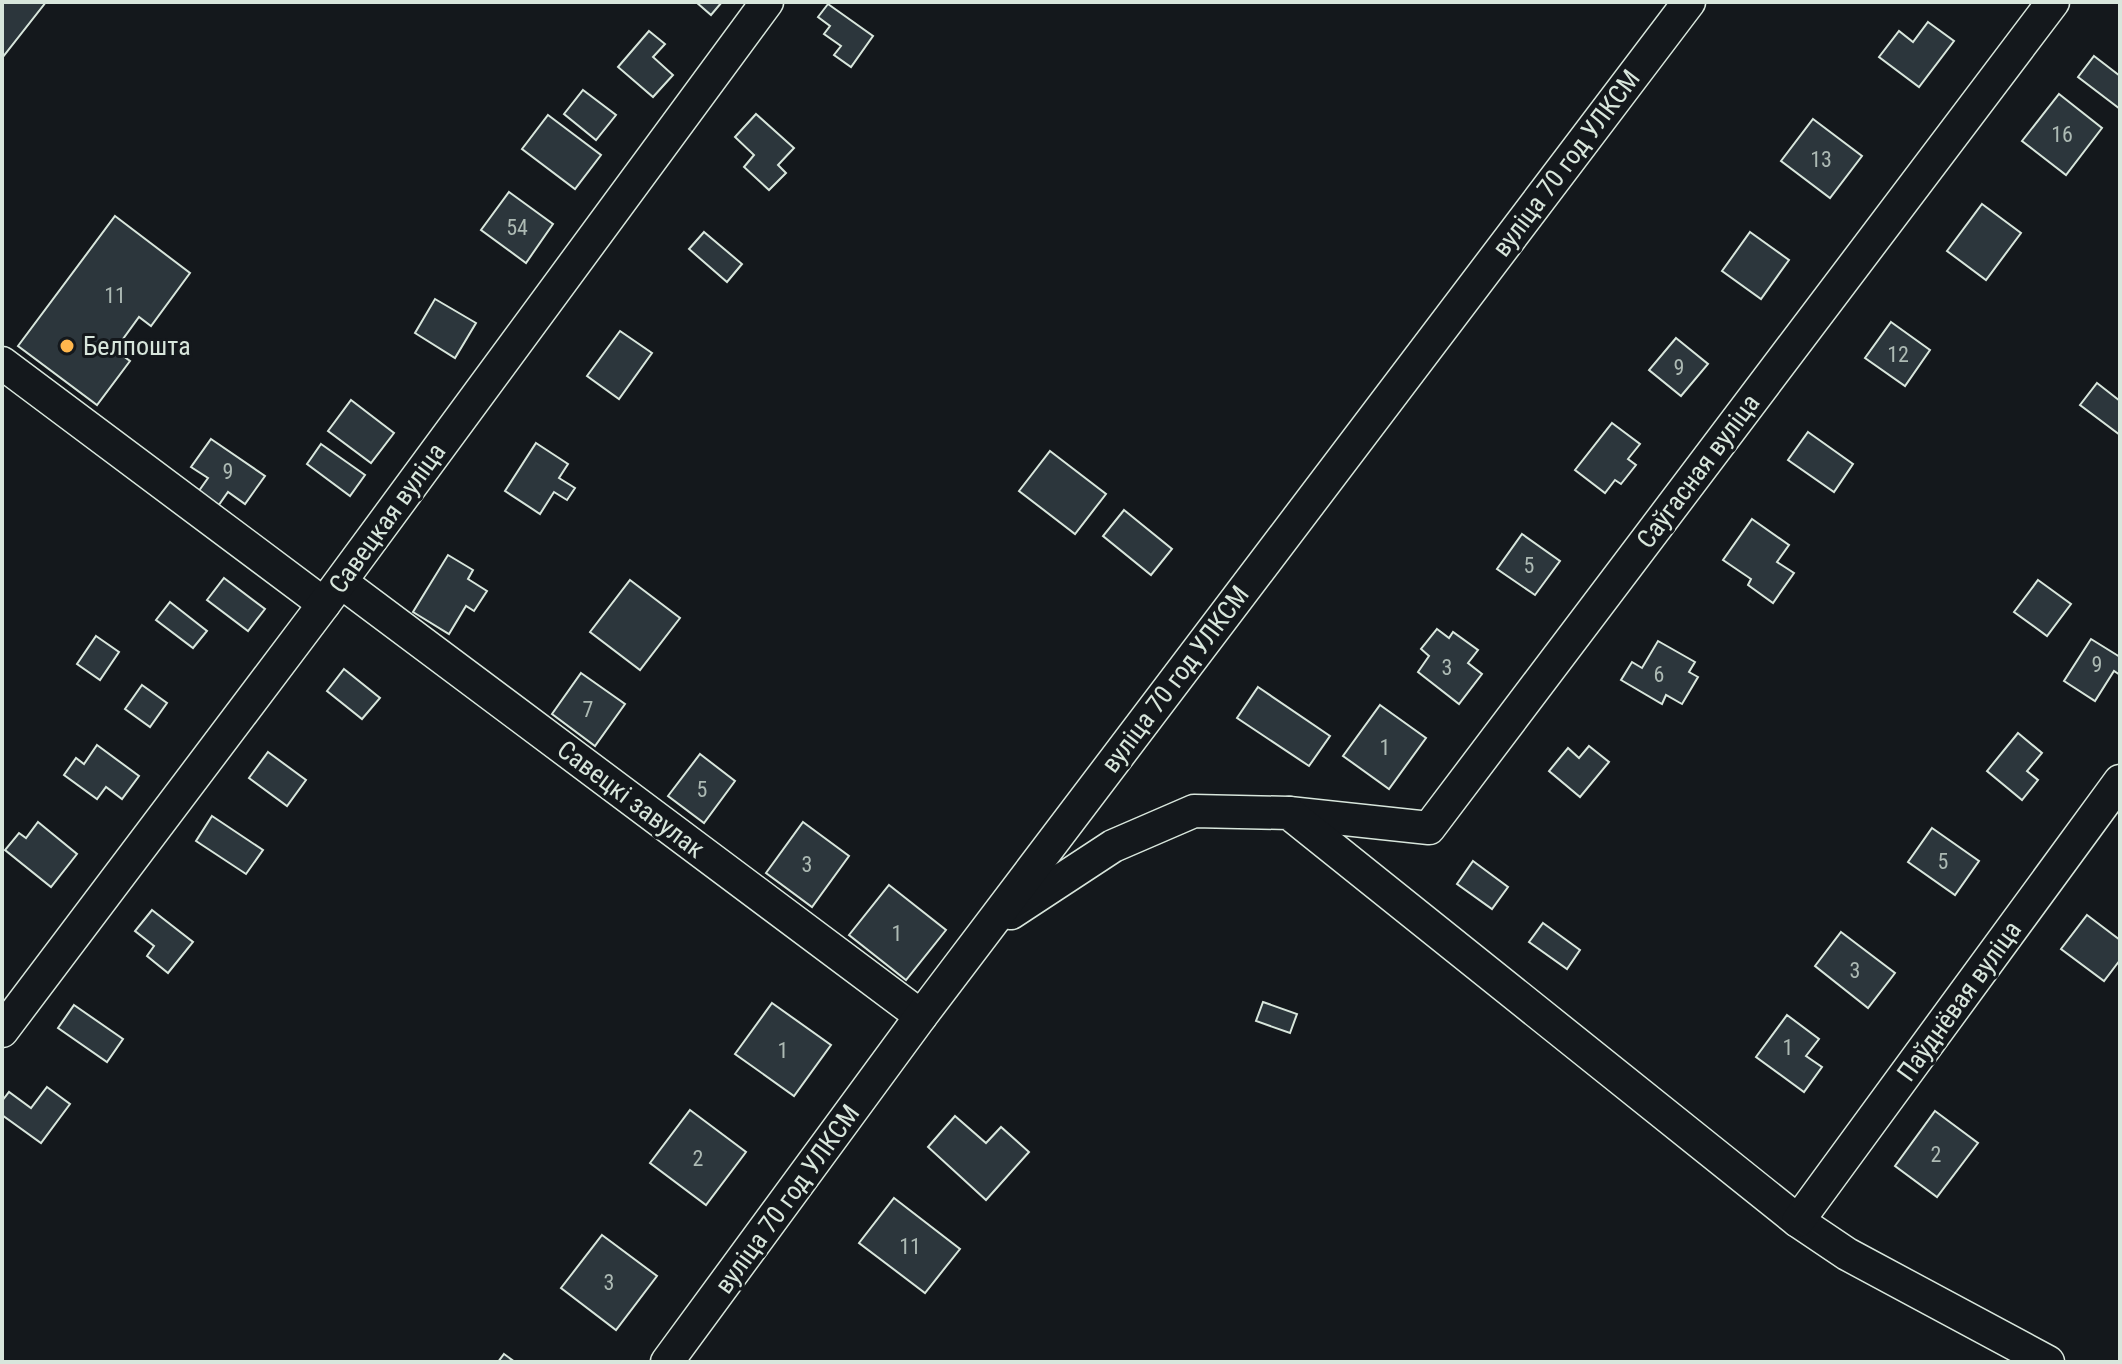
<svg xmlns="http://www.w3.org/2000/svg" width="2122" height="1364" font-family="'Roboto Condensed',sans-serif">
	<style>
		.building { fill: #2c363c; stroke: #d8e6dc; stroke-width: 2 }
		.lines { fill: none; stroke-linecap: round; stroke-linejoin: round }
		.minor-casing { stroke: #d8e6dc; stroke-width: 35 }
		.minor { stroke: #14181c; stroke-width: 32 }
		.poi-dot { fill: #ffb74d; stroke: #14181c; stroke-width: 3 }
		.labels { text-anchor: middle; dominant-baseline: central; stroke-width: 6; stroke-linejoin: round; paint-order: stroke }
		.number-label { font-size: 22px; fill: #adbab4 }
		.street-label { font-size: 26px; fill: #d8e6dc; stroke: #14181c }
		.poi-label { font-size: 26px; fill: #d8e6dc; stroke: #14181c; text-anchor: start }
	</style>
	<rect width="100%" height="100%" fill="#14181c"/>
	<g class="building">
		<path d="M2,2h44l-44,56z"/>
		<path d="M696,2h26l-11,13z"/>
		<path d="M828,4l45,32 -22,31 -17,-12 7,-9 -17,-12 6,-8 -12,-9z"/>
		<path d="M1928,22l26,19 -35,46 -40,-30 20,-26 14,11z"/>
		<path d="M649,31l16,13 -12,13 20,18 -20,22 -35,-30z"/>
		<path d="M2094,56l26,20v33l-42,-32z"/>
		<path d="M583,90l33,25 -20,25 -32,-26z"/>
		<path d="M2059,94l43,34 -36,47 -44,-34z"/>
		<path d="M756,114l38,34 -16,17 8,8 -17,17 -25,-23 10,-12 -19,-18z"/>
		<path d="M548,115l53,40 -26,34 -53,-40z"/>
		<path d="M1813,119l49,37 -32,42 -49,-37z"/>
		<path d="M509,192l44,32 -27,39 -45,-33z"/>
		<path d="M1982,204l39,29 -35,47 -39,-29z"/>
		<path d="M115,216l75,57 -39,53 -12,-9 -24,33 15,11 -33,44 -79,-59z"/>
		<path d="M704,232l38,32 -15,18 -38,-33z"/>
		<path d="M1750,232l39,28 -28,39 -39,-28z"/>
		<path d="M435,299l41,24 -21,35 -40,-25z"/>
		<path d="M1891,322l39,28 -25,36 -40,-28z"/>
		<path d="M620,331l32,22 -33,46 -32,-23z"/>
		<path d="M1676,338l32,26 -27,32 -32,-26z"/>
		<path d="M2097,383l23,18v34l-40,-30z"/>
		<path d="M351,400l43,33 -23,30 -43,-32z"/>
		<path d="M1612,423l28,21 -12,15 8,6 -15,19 -6,-4 -10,13 -30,-23z"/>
		<path d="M1808,432l45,32 -19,28 -46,-32z"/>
		<path d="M211,439l54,37 -20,28 -17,-12 -12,17 -20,-14 12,-17 -17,-11z"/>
		<path d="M536,443l32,21 -9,14 16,10 -8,12 -13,-8 -14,22 -35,-23z"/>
		<path d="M321,444l44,31 -15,21 -43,-32z"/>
		<path d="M1050,451l56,43 -31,40 -56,-43z"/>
		<path d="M1124,510l48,39 -21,26 -48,-39z"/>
		<path d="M1752,519l37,26 -12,17 17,11 -21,30 -25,-18 3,-6 -28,-19z"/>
		<path d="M1522,534l38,27 -25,34 -38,-26z"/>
		<path d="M448,555l25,15 -5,9 19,12 -13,20 -8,-5 -17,28 -36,-22z"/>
		<path d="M224,578l41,31 -17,22 -41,-31z"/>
		<path d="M630,580l50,38 -40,52 -50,-38z"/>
		<path d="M2038,580l33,24 -24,32 -33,-24z"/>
		<path d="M170,602l37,29 -14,17 -37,-28z"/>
		<path d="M1437,629l12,9 4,-6 25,18 -10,13 14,11 -23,30 -41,-32 11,-16 -8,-7z"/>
		<path d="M96,636l23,16 -19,28 -23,-16z"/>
		<path d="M2091,639l29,18v18l-6,-4 -19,30 -31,-20z"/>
		<path d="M1658,641l37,21 -6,10 9,5 -16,27 -16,-9 -4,9 -41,-24 11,-18 10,6z"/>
		<path d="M344,669l36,29 -18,21 -35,-28z"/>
		<path d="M581,673l44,31 -30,42 -43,-32z"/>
		<path d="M142,685l25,18 -17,24 -25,-18z"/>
		<path d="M1258,687l72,49 -21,30 -72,-48z"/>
		<path d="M1380,705l46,33 -37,51 -46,-33z"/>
		<path d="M2018,733l24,20 -15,18 11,9 -16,20 -35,-29z"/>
		<path d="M97,745l42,31 -17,23 -16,-12 -9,12 -33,-24 12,-17 8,6z"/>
		<path d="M1589,746l20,16 -29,35 -31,-26 19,-23 11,10z"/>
		<path d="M268,752l38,28 -19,26 -38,-28z"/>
		<path d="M700,754l35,27 -31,42 -36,-27z"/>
		<path d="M212,816l51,34 -17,24 -50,-33z"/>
		<path d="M38,822l39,32 -26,33 -46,-37 14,-17 7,5z"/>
		<path d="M803,822l46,34 -37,51 -46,-34z"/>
		<path d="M1932,828l47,33 -24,34 -47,-33z"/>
		<path d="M1473,861l35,26 -16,22 -35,-25z"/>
		<path d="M889,885l57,45 -40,50 -57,-45z"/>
		<path d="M152,910l41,32 -25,31 -21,-17 7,-10 -19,-15z"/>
		<path d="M2087,915l33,25v20l-16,21 -43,-32z"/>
		<path d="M1543,923l37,27 -13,19 -38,-27z"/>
		<path d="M1841,932l54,41 -27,35 -53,-42z"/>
		<path d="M1263,1002l34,12 -7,19 -34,-12z"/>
		<path d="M772,1003l59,42 -37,51 -59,-42z"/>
		<path d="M74,1005l49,34 -16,23 -49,-34z"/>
		<path d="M1787,1015l32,24 -13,17 16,11 -18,25 -48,-35z"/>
		<path d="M47,1087l23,17 -29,39 -39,-28v-14l7,-9 22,16z"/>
		<path d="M690,1110l56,42 -40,53 -56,-42z"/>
		<path d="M1935,1111l43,32 -41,54 -42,-31z"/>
		<path d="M955,1116l31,27 15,-16 28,25 -43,48 -58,-53z"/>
		<path d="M894,1198l66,51 -35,44 -66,-50z"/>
		<path d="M602,1235l55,41 -41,54 -55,-42z"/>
		<path d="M504,1354l11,8h-17z"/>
	</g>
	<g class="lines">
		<defs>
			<g id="minor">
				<path d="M2,363l322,241"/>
				<path d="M341,582l580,434"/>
				<path d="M1289,813l140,15 624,-826"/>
				<path d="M1011,913l102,-67 81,-35 95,2 509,408 49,33 201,108"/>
				<path d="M2,1031l322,-427 443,-602"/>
				<path d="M1798,1221l322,-440"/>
				<path d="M667,1362l254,-346 768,-1014"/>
			</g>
		</defs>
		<use href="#minor" class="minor-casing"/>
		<use href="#minor" class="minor"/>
	</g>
	<circle class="poi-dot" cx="67" cy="346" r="8"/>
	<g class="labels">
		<g class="number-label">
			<text x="2062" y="134">16</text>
			<text x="1821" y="159">13</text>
			<text x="517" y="227">54</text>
			<text x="115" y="295">11</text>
			<text x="1898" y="354">12</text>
			<text x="1679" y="367">9</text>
			<text x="228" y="471">9</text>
			<text x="1529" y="565">5</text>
			<text x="2097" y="664">9</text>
			<text x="1447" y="667">3</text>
			<text x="1659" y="674">6</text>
			<text x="588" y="709">7</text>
			<text x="1385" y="747">1</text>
			<text x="702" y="789">5</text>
			<text x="1943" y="861">5</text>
			<text x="807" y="864">3</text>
			<text x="897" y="933">1</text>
			<text x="1855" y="970">3</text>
			<text x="1788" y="1047">1</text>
			<text x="783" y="1050">1</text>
			<text x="1936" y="1154">2</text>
			<text x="698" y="1158">2</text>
			<text x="910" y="1246">11</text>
			<text x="609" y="1282">3</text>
		</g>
		<g class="street-label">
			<text transform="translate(1566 163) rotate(-53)">вуліца 70 год УЛКСМ</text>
			<text transform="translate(1698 471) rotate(-53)">Саўгасная вуліца</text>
			<text transform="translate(387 518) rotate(-54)">Савецкая вуліца</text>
			<text transform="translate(1175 679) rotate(-53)">вуліца 70 год УЛКСМ</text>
			<text transform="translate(631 799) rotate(37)">Савецкі завулак</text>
			<text transform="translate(1959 1001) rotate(-54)">Паўднёвая вуліца</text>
			<text transform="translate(787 1199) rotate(-54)">вуліца 70 год УЛКСМ</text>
		</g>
		<g class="poi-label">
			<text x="83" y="346">Белпошта</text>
		</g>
	</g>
	<rect width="2122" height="1364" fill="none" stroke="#d8e6dc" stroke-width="8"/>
</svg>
